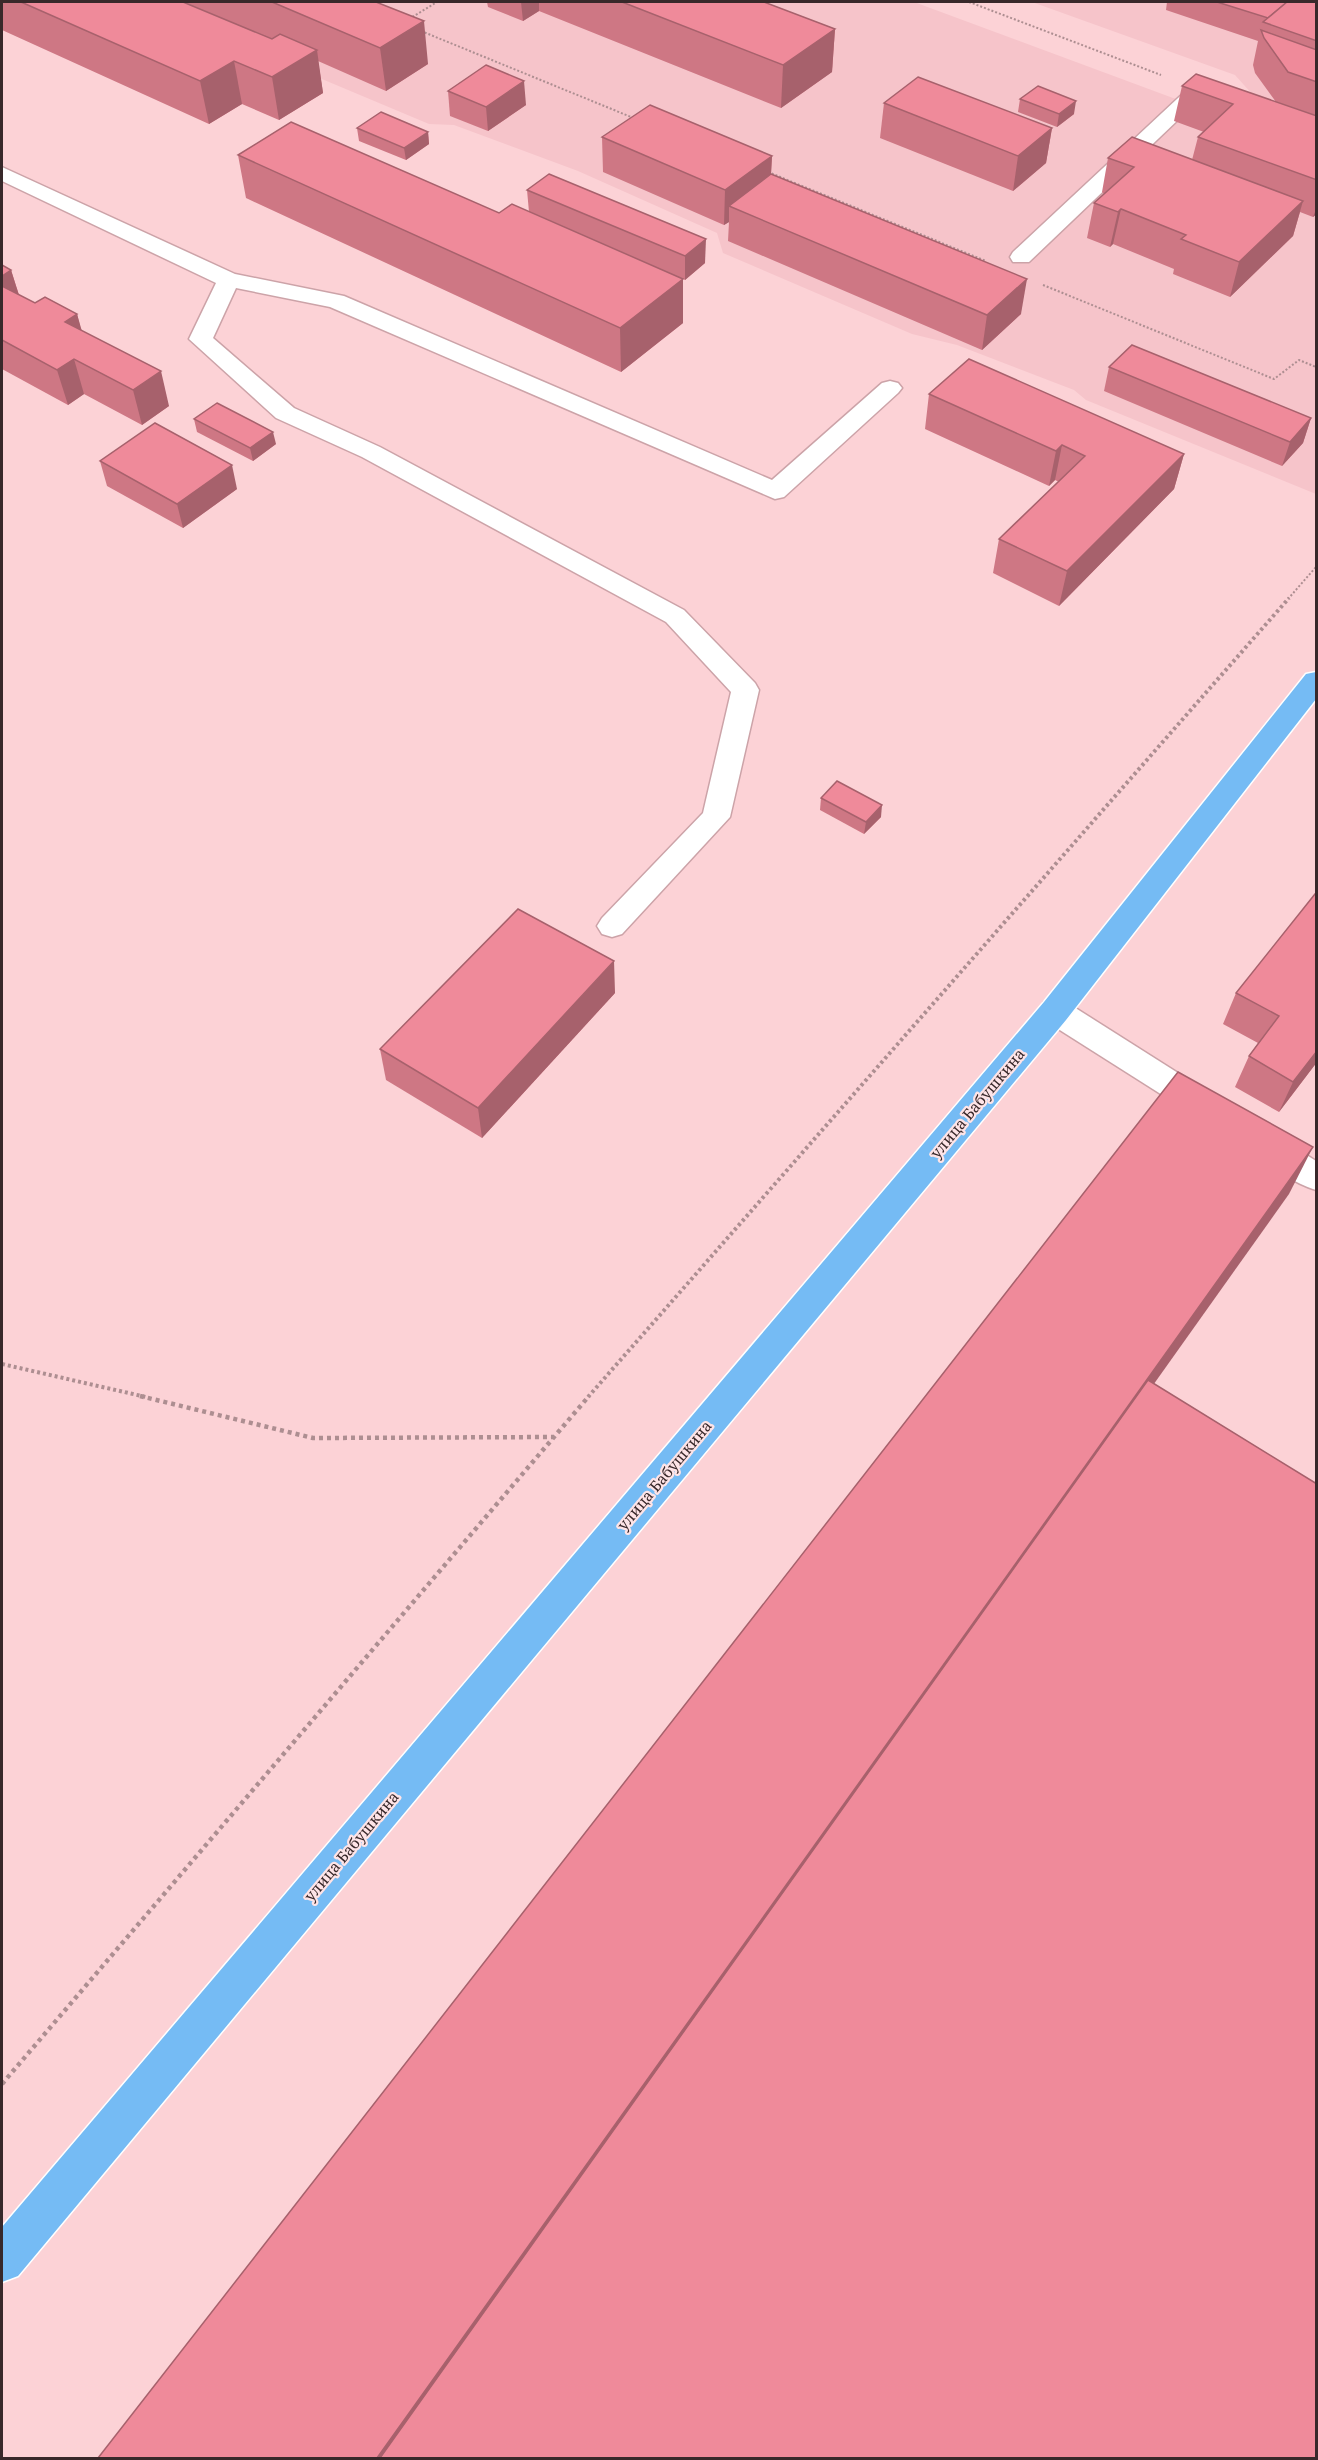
<svg xmlns="http://www.w3.org/2000/svg" width="1318" height="2460" font-family="'Noto Serif',serif">
	<style>
		.built { fill: #f6c4ca }
		.lines { fill: none; stroke-linecap: round; stroke-linejoin: round }
		.minor-casing { stroke: #cca3a8; stroke-width: 3 }
		.major-casing { stroke: #fff; stroke-width: 3 }
		.path-far2 { stroke: #ad8e91; stroke-width: 2; stroke-dasharray: 2 2; stroke-linecap: butt }
		.path-far1 { stroke: #ad8e91; stroke-width: 4; stroke-dasharray: 3 3; stroke-linecap: butt }
		.path { stroke: #ad8e91; stroke-width: 4.5; stroke-dasharray: 4 4; stroke-linecap: butt }
		.minor { fill: #fff; fill-rule: evenodd }
		.major { fill: #75bbf4; fill-rule: evenodd }
		.wall { fill: #ce7784 }
		.shaded-wall { fill: #a7616c }
		.building { fill: #ef8a9a; stroke: #a7616c; stroke-width: 1.5 }
		.labels { text-anchor: middle; dominant-baseline: central; stroke-width: 4.5; stroke-linejoin: round; paint-order: stroke }
		.street-label { font-size: 15px; fill: #38282a; stroke: #fee4e7 }
	</style>
	<rect width="100%" height="100%" fill="#fcd2d6"/>
	<g class="built">
		<path d="M139,2h775l259,96 39,9 104,39v348l-230,-94 -12,-10 -117,-45 -45,-11 -189,-81 -6,-20 -139,-62 -124,-46 -25,-1z"/>
		<path d="M1032,2h284v123l-54,-20 -27,-30z"/>
	</g>
	<g class="lines">
		<defs>
			<g id="minor">
				<path d="M1199,83l21,7 3,4 -3,4 -7,2 -11,-3 -173,165h-16l-3,-5 3,-5 179,-167z"/>
				<path d="M2,167l233,107 109,22 428,184 110,-97 8,-2 8,2 4,5 -4,5 -114,104 -9,2 -445,-192 -94,-19 -23,50 81,70 86,39 304,163 71,73 4,7 -29,127 -108,117 -10,3 -10,-3 -5,-8 5,-8 101,-105 28,-121 -65,-70 -304,-165 -86,-39 -87,-79 27,-56 -214,-102z"/>
				<path d="M1055,999l11,3 153,97 5,9 -5,9 -11,4 -11,-4 -153,-97 -4,-9 4,-9z"/>
				<path d="M1264,1131l11,4 41,26v29c-18,-5 -60,-29 -68,-46l5,-9z"/>
			</g>
			<path id="major" d="M1316,672v27l-250,321 -1048,1256 -16,6v-55l1042,-1225 262,-328z"/>
		</defs>
		<use href="#minor" class="minor-casing"/>
		<use href="#major" class="major-casing"/>
		<g class="path-far2">
			<path d="M969,2l192,73"/>
			<path d="M409,19l28,-17"/>
			<path d="M421,31l215,88"/>
			<path d="M768,172l218,89"/>
			<path d="M1043,285l231,94 25,-19 17,7"/>
			<path d="M1288,599l28,-32"/>
		</g>
		<g class="path-far1">
			<path d="M2,1364l144,33"/>
			<path d="M588,1397l701,-799"/>
		</g>
		<g class="path">
			<path d="M140,1396l173,42 240,-1"/>
			<path d="M2,2084l587,-688"/>
		</g>
		<use href="#minor" class="minor"/>
		<use href="#major" class="major"/>
	</g>
	<g class="wall">
		<path d="M2,2h374l52,62 -42,27 -68,-30 5,32 -44,27 -37,-16 -33,20 -207,-94z"/>
		<path d="M487,2h277l71,27 -3,43 -51,36 -242,-97 -16,10 -35,-14z"/>
		<path d="M1167,2h150v212l-4,3 -13,-5 -7,24 -63,61 -57,-23 1,-5 -61,-25 -3,3 -23,-9 7,-35 10,-9 -2,-2 6,-34 84,2 6,-23 6,-5 -30,-11 8,-35 94,16 -21,-29 -2,-8 5,-24 -92,-31z"/>
		<path d="M448,91l78,14 -38,26 -38,-15z"/>
		<path d="M1020,99l54,15 -17,13 -39,-15z"/>
		<path d="M884,103l168,25 -6,35 -33,28 -133,-53z"/>
		<path d="M357,128l71,4 1,12 -23,16 -47,-19z"/>
		<path d="M602,137l170,19 -1,18 250,140 -39,36 -254,-109 1,-19 -5,3 -121,-53z"/>
		<path d="M238,155l261,58 30,-1 -2,-22 178,73 -20,17 -2,-1v44l-62,49 -375,-174z"/>
		<path d="M2,265l9,5 8,25 16,8 42,11 4,16 88,76 -27,19 -58,-31 -16,11 -66,-36z"/>
		<path d="M1109,367l202,51 -8,25 -21,23 -178,-75z"/>
		<path d="M929,394l255,60 -10,35 -115,117 -66,-33 6,-34 60,-57 -4,-2 -6,6 -124,-57z"/>
		<path d="M194,419l82,25 -23,17 -56,-29z"/>
		<path d="M100,461l137,28 -54,39 -76,-42z"/>
		<path d="M821,798l60,19 -17,17 -44,-24z"/>
		<path d="M1317,895v167l-38,50 -44,-25 14,-31 9,-13 -35,-19 13,-31z"/>
		<path d="M615,993l-133,145 -96,-58 -6,-31z"/>
	</g>
	<g class="shaded-wall">
		<path d="M521,2h18v9l-16,10z"/>
		<path d="M424,21l4,43 -42,27 -6,-43z"/>
		<path d="M835,29l-3,43 -51,36 2,-43z"/>
		<path d="M317,50l6,43 -44,27 -7,-43z"/>
		<path d="M234,61l8,43 -33,20 -9,-43z"/>
		<path d="M524,81l2,24 -38,26 -2,-24z"/>
		<path d="M1076,101l-2,13 -17,13 2,-13z"/>
		<path d="M1052,128l-6,35 -33,28 5,-35z"/>
		<path d="M428,132l1,12 -23,16 -2,-12z"/>
		<path d="M772,156l-2,35 -41,15v16l-5,3 1,-35z"/>
		<path d="M1303,201l-10,35 -63,61 9,-35z"/>
		<path d="M1317,207v7l-4,3z"/>
		<path d="M1121,209l-8,35 -3,3 8,-35z"/>
		<path d="M706,239l-1,24 -20,17v-24z"/>
		<path d="M11,270l11,35 -20,5v-34z"/>
		<path d="M683,279v44l-62,49 -1,-44z"/>
		<path d="M1027,279l-6,35 -39,36 5,-35z"/>
		<path d="M77,314l10,35 -22,-27z"/>
		<path d="M74,359l10,35 -16,11 -11,-35z"/>
		<path d="M161,371l8,35 -27,19 -9,-35z"/>
		<path d="M1311,418l-8,25 -21,23 8,-24z"/>
		<path d="M273,432l3,12 -23,17 -3,-13z"/>
		<path d="M1062,445l-7,35 -6,6 7,-35z"/>
		<path d="M1184,454l-10,35 -115,117 8,-35z"/>
		<path d="M232,465l5,24 -54,39 -6,-24z"/>
		<path d="M882,805l-1,12 -17,17 2,-12z"/>
		<path d="M614,961l1,32 -133,145 -4,-30z"/>
		<path d="M1317,1051v11l-38,50 14,-30z"/>
		<path d="M1313,1147l-24,47 -899,1264h-13z"/>
	</g>
	<g class="building">
		<path d="M21,2h162l89,37 8,-5 37,16 -45,27 -38,-16 -34,20z"/>
		<path d="M272,2h104l48,19 -44,27z"/>
		<path d="M622,2h142l71,27 -52,36z"/>
		<path d="M1217,2h70l-19,16z"/>
		<path d="M1287,2h30v39l-54,-19z"/>
		<path d="M1261,30l56,20v32l-29,-10 -24,-34z"/>
		<path d="M486,65l38,16 -38,26 -38,-16z"/>
		<path d="M1196,74l121,42v64l-119,-43 35,-33 -51,-18z"/>
		<path d="M918,77l134,51 -34,28 -134,-53z"/>
		<path d="M1038,86l38,15 -17,13 -39,-15z"/>
		<path d="M650,105l122,51 -47,34 -123,-53z"/>
		<path d="M381,112l47,20 -24,16 -47,-20z"/>
		<path d="M291,122l208,91 13,-9 171,75 -63,49 -382,-173z"/>
		<path d="M1132,137l171,64 -64,61 -58,-23 5,-4 -65,-26 -3,3 -24,-9 40,-36 -26,-9z"/>
		<path d="M549,174l157,65 -21,17 -158,-66z"/>
		<path d="M771,174l256,105 -40,36 -258,-109z"/>
		<path d="M2,265l9,5 -9,6z"/>
		<path d="M2,286l33,17 10,-6 32,17 -12,8 96,49 -28,19 -59,-31 -17,11 -55,-30z"/>
		<path d="M1132,345l179,73 -21,24 -181,-75z"/>
		<path d="M969,359l215,95 -117,117 -68,-32 86,-83 -23,-11 -6,6 -127,-57z"/>
		<path d="M217,403l56,29 -23,16 -56,-29z"/>
		<path d="M155,423l77,42 -55,39 -77,-43z"/>
		<path d="M837,781l45,24 -16,17 -45,-24z"/>
		<path d="M1315,894l2,1v156l-24,31 -44,-26 30,-40 -43,-23z"/>
		<path d="M518,909l96,52 -136,147 -98,-59z"/>
		<path d="M1178,1072l135,75 -936,1311h-279z"/>
		<path d="M1148,1380l169,104v974h-937z"/>
	</g>
	<g class="labels">
		<g class="street-label">
			<text transform="translate(977 1103) rotate(-50)">улица Бабушкина</text>
			<text transform="translate(664 1475) rotate(-50)">улица Бабушкина</text>
			<text transform="translate(351 1846) rotate(-50)">улица Бабушкина</text>
		</g>
	</g>
	<rect width="1318" height="2460" fill="none" stroke="#38282a" stroke-width="6"/>
</svg>
